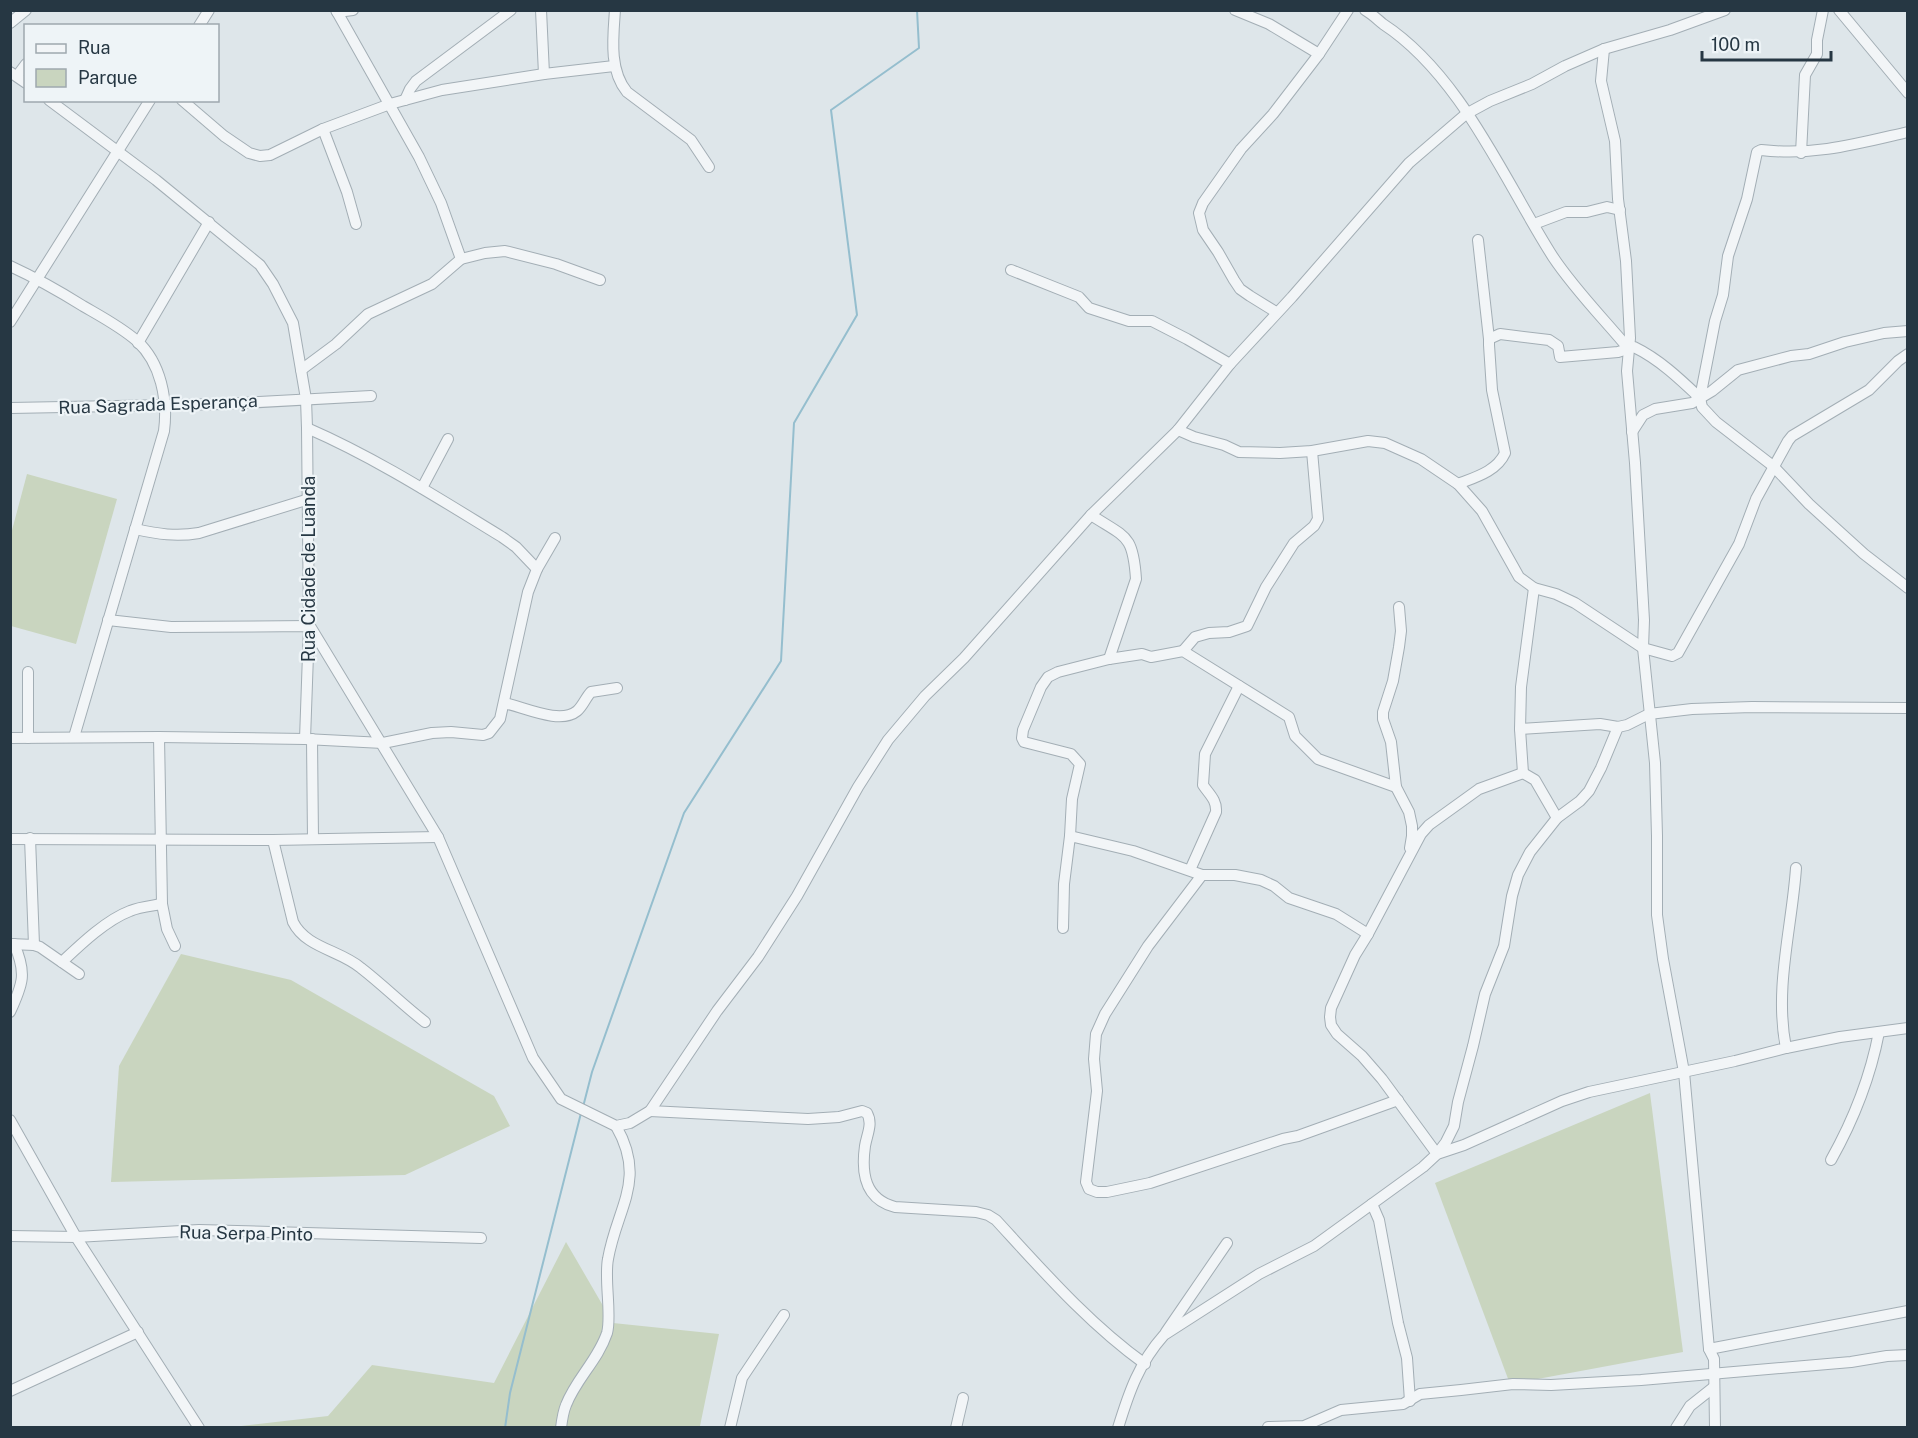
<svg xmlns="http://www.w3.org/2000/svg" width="1918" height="1438" font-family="'Public Sans',sans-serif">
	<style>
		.green { fill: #c9d5bf }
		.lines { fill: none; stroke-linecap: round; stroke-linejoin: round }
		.stream { stroke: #95bece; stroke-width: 2 }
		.minor-casing { stroke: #a3aeb5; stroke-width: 12 }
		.minor { stroke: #f2f5f7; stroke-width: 10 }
		.labels { text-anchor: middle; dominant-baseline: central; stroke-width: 4.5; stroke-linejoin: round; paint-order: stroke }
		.street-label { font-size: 18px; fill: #263743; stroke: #eef4f7 }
	</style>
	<rect width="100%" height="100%" fill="#dee6ea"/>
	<g class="green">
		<path d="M27,474l90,25 -41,145 -65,-18v-92z"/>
		<path d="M181,954l110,26 203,116 16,30 -105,49 -294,7 8,-116z"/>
		<path d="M1650,1093l33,259 -173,32 -75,-201z"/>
		<path d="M566,1242l47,81 106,11 -19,92 -476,2 104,-12 44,-51 122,18z"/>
	</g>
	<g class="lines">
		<g class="stream">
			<path d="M583,1107l9,-35 92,-259 97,-152 13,-238 63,-108 -26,-205 88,-62 -2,-38"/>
			<path d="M505,1428l5,-35 71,-280"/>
		</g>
		<defs>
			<g id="minor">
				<path d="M336,10l83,147 22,46 20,56"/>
				<path d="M541,10l3,64"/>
				<path d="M615,10c-2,28 -6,60 12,82l64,48 18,27"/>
				<path d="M1235,10l34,14 50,30"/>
				<path d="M1365,10c7,4 12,9 18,14 78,51 121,156 170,233 22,33 50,61 75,91"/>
				<path d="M1839,10l69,83"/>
				<path d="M337,12l16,-2"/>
				<path d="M10,23l16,-13"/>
				<path d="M199,26l10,-16"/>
				<path d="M1604,49l-3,32 14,60 3,58 8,62 4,77 -3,33 8,92 9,157 -1,28 12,115 2,73v79l6,44 21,113 25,277 5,10 1,69"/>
				<path d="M10,72l16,11"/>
				<path d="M17,76l9,-12"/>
				<path d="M49,100l107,80 104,85 13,19 20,39 13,76 1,29 2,198 -4,113"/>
				<path d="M182,100l42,36 25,17 11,3 10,-1 53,-26 67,-25 52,-14 102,-16 70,-8"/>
				<path d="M405,100l5,-11 6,-8 95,-71"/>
				<path d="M323,129l24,63 9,32"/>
				<path d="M1908,132c-52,12 -93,24 -147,18l-4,2 -10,47 -19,57 -5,39 -8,26 -15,77 2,9 14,15 57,44 36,38 55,50 44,34"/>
				<path d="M1801,153l4,-78 12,-21v-14l6,-30"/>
				<path d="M1534,224l32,-12h21l20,-5 13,3"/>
				<path d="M1478,240l11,99"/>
				<path d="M10,266c26,12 49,25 73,40 19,11 38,21 54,35 24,22 31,59 27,90l-90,306"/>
				<path d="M1011,270l68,27 10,11 40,13h23l35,18 43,25"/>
				<path d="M1276,312l-26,-16 -10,-7 -6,-9 -16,-28 -15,-22 -4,-17 4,-10 38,-54 32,-35 46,-60 29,-44"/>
				<path d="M10,322l140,-222"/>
				<path d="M138,343l71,-121"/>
				<path d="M301,370l35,-26 32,-30 64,-30 29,-25 24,-6 20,-2 51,13 44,16"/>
				<path d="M10,408l214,-4 147,-8"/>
				<path d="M307,428c69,30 131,70 195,109l14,10 21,22"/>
				<path d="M1178,430l16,7 30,8 15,7 41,1 32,-2 56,-10 17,2 36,16 37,25 24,27 37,66 15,11 22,6 19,9 68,45 29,8 6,-3 61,-109 17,-45 32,-58 4,-5 77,-46 29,-29 10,-7"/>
				<path d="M1632,432l11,-17 12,-6 37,-6 20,-12 26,-21 53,-14 18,-2 36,-12 39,-9 24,-2"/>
				<path d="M1458,484c18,-7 39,-13 47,-31l-13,-63 -3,-45v-6l11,-5 49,6 9,6 2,11 58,-5 16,-5c25,12 46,32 66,51"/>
				<path d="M422,488l26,-49"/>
				<path d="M1091,515c35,23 42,19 45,64l-27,80"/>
				<path d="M135,529c23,5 41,8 64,4l110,-34"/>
				<path d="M1399,607l2,24 -2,16 -6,34 -10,31v7l8,23 5,45 13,25 3,14v10l-2,12"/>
				<path d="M108,620l63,7 139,-1 128,211 95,221 28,41 55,27 14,-3 20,-12 67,-100 41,-54 39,-61 61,-109 30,-47 37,-44 39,-38 127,-143 87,-85 52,-66 62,-67 117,-134 57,-49 24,-13 42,-17 33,-18 39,-17 66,-19 55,-20"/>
				<path d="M1183,651l12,-14 14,-4 20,-1 18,-6 19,-39 28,-44 20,-17 4,-7 -6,-68"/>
				<path d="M504,703c20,4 56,22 73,8 6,-5 9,-14 14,-19l26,-4"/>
				<path d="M1520,729l80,-5 18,3 9,-2 22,-11 43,-5 60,-2 156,1"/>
				<path d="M159,737l3,167 5,25 8,17"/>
				<path d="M10,738l149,-1 146,2 78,4 49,-10 19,-1 32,3 6,-2 11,-14 28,-127 9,-23 18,-31"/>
				<path d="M28,738v-66"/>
				<path d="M312,739l1,100"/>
				<path d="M1523,773l-44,16 -50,36 -8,9 -53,100 -13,21 -24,53 -1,9 1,8 6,9 25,22 20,23 55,75 9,-12 8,-16 4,-24 15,-56 12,-52 19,-48 8,-50 6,-21 12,-23 27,-34 23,-17 9,-10 12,-23 17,-41"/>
				<path d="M1523,773l-3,-44 1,-42 13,-99"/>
				<path d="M1523,773l12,7 22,38"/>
				<path d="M1070,836l2,-37 8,-35 -9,-10 -47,-12 -2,-4 1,-8 18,-43 7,-10 10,-5 51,-13 33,-5 9,3 32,-6 106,66 6,19 23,23 78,28"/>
				<path d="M30,838l4,107"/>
				<path d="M10,839l263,1 165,-3"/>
				<path d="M273,840l20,82c13,26 47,28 68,46 22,17 42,37 64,54"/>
				<path d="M1190,870l26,-58c1,-12 -7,-18 -13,-27l2,-31 34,-68"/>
				<path d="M1202,875l-54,71 -43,68 -9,20 -2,25 3,32 -11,91 3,7 8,3h10l43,-9 133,-44 15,-3 100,-36"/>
				<path d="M1063,928l1,-44 6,-48 63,15 69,24h33l26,5 13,6 15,12 47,16 32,20"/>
				<path d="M10,944l24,1 6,2 39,27"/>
				<path d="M62,962c18,-17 44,-42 68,-51 9,-4 21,-5 32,-7"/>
				<path d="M10,1012c13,-28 17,-39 4,-68"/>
				<path d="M1786,1048c-12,-60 6,-121 10,-180"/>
				<path d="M650,1111l158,8 31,-2 23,-6 5,2c6,11 0,21 -2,33 -4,28 0,53 30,61l81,5 12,3 8,5c46,50 93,104 149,144"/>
				<path d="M10,1120l66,117 123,191"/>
				<path d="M1831,1160c23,-41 39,-81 48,-128"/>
				<path d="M1372,1204l7,16 19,103 9,35 3,43"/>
				<path d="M10,1236l66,1 123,-7 282,8"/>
				<path d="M1166,1332l61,-89"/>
				<path d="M1709,1349l199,-38"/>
				<path d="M10,1391l128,-59"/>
				<path d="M1268,1427l36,-1 37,-16 62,-6 17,-10 41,-4 52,-6 38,1 90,-5 210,-18 36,-6 21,-1"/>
				<path d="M561,1428c1,-8 2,-16 5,-23 10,-26 32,-45 41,-72 5,-17 -3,-54 1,-74 9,-52 39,-79 8,-133"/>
				<path d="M730,1428l12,-50 42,-63"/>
				<path d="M956,1428l7,-30"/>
				<path d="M1118,1428c11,-36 21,-65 46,-93l95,-61 55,-28 109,-79 14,-13 27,-9 98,-44 27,-9 146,-31 51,-13 54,-11 68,-9"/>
				<path d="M1676,1428l14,-22 24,-19"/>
			</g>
		</defs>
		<use href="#minor" class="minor-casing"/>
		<use href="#minor" class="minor"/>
	</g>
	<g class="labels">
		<g class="street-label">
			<text transform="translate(158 404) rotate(-2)">Rua Sagrada Esperança</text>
			<text transform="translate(308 569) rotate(-90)">Rua Cidade de Luanda</text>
			<text transform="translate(246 1233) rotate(1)">Rua Serpa Pinto</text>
		</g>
	</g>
	<rect width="1918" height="1438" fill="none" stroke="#263743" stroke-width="24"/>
	<rect x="24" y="24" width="195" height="78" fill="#eef4f7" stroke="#9ea8af" stroke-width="1.5"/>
	<rect x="36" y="44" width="30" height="9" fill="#f2f5f7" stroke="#9ea8af" stroke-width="1.5"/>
	<text x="78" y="54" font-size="18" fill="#263743">Rua</text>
	<rect x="36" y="69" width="30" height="18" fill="#c9d5bf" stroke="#9ea8af" stroke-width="1.5"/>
	<text x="78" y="84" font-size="18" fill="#263743">Parque</text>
	<path d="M1702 51v9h129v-9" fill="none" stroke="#263743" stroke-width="3"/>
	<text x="1711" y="51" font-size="18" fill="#263743" stroke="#eef4f7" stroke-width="4.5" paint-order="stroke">100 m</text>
</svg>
